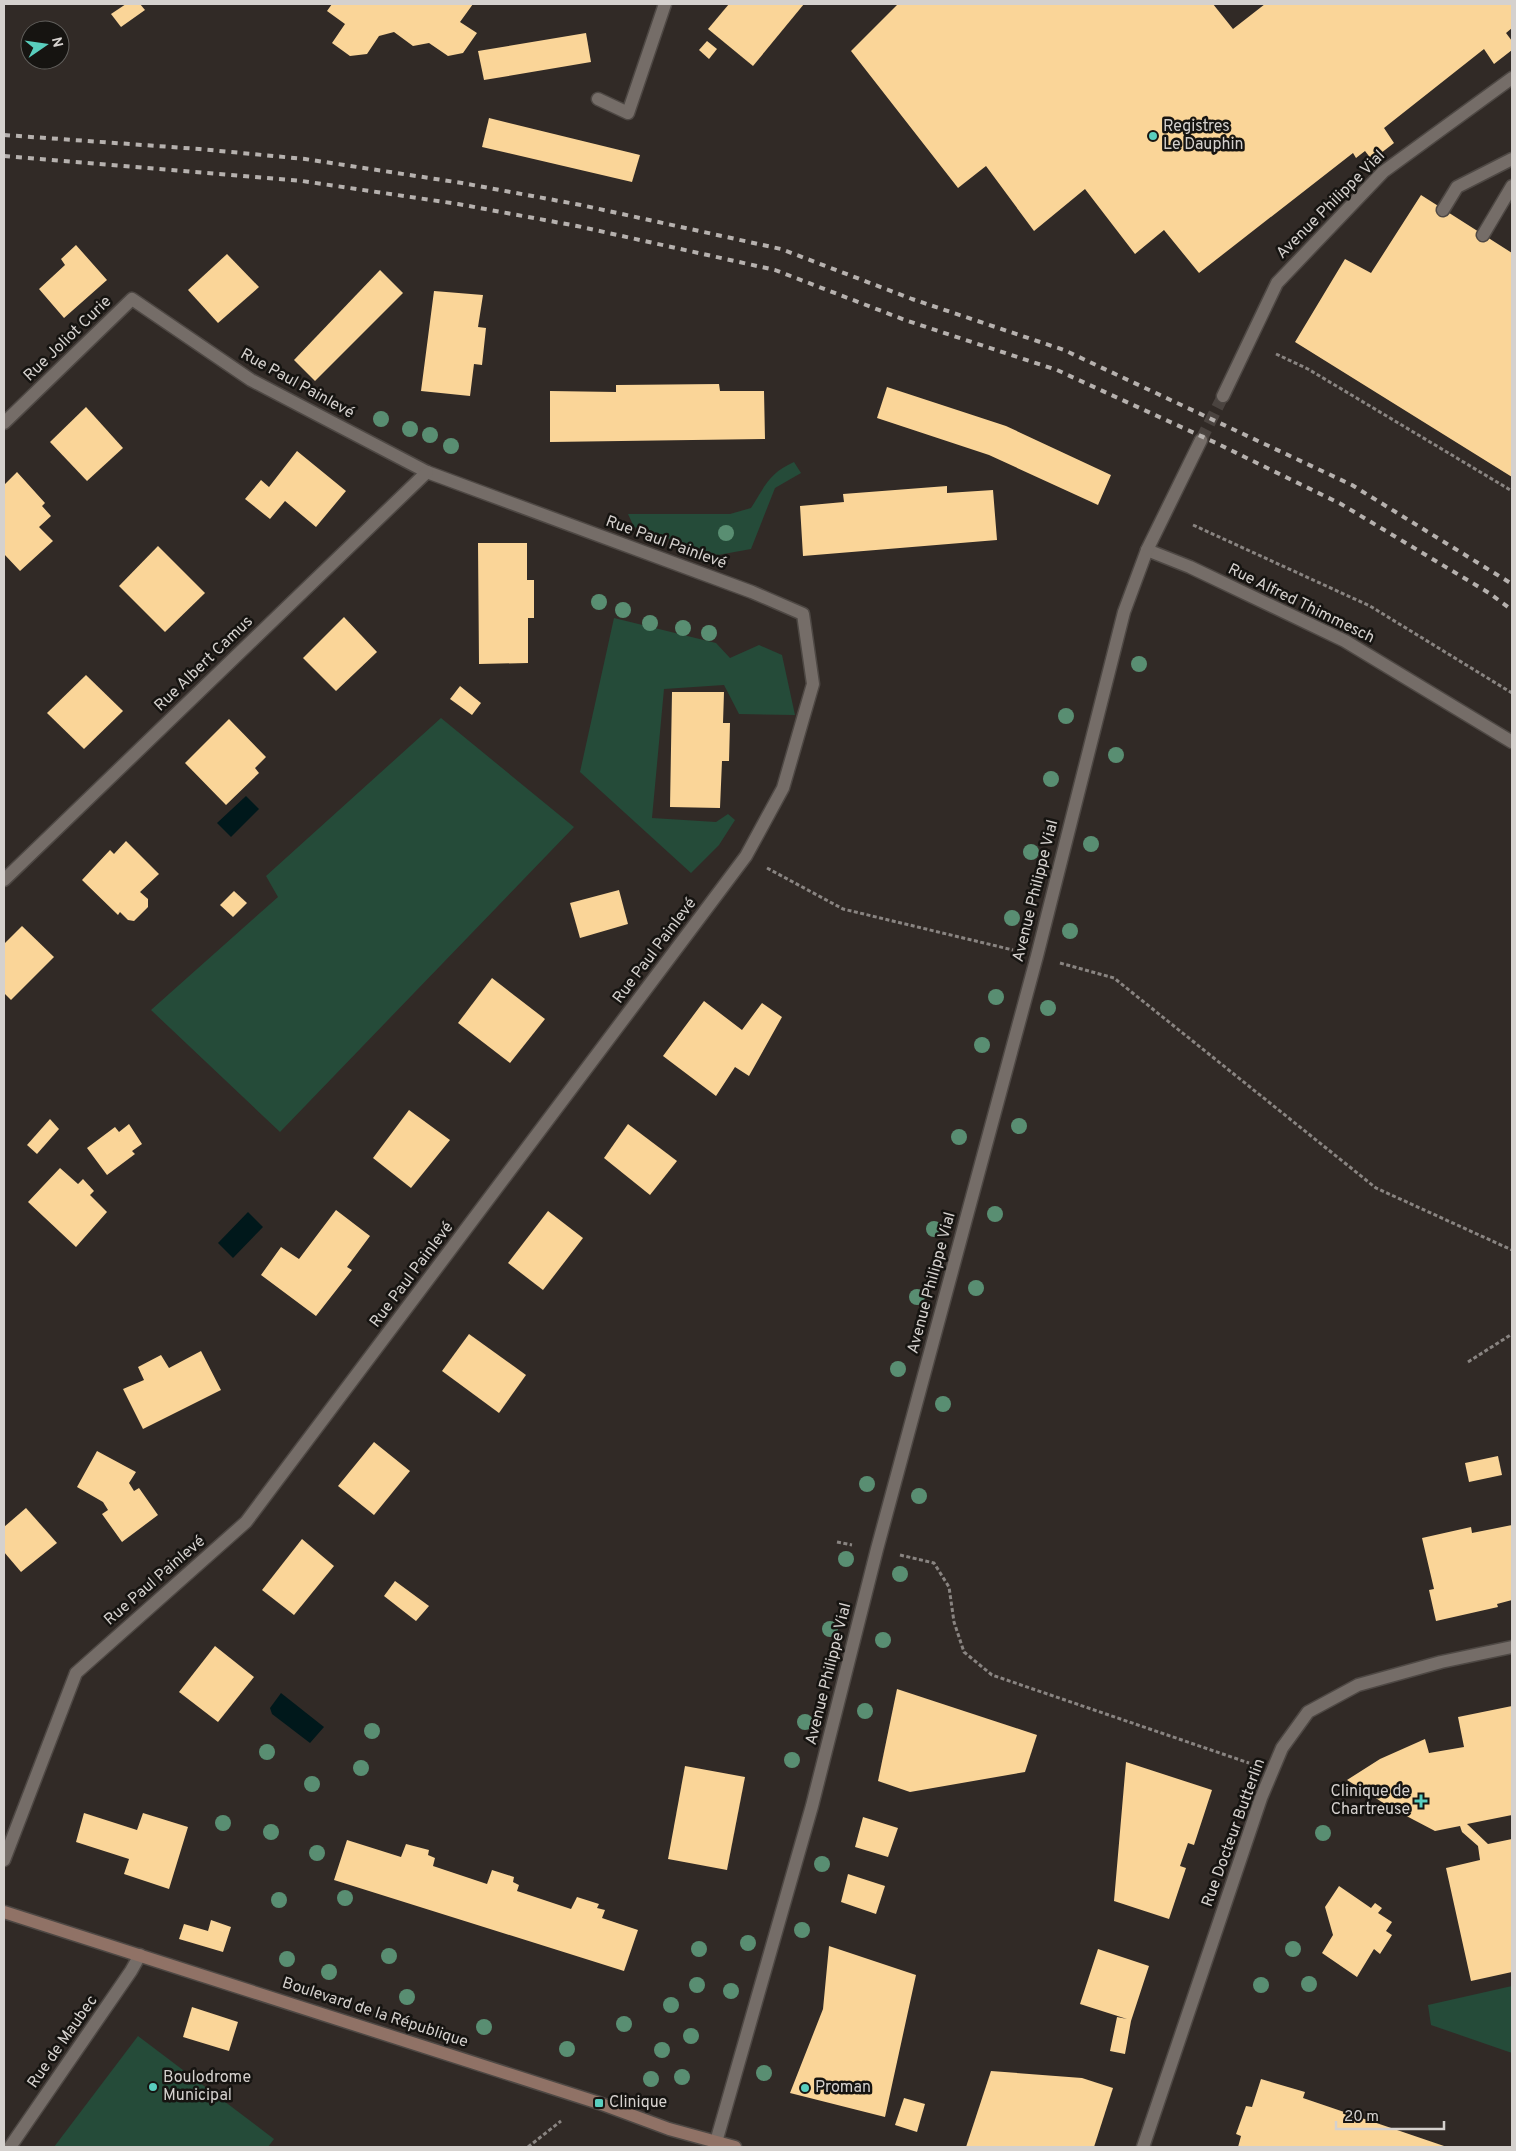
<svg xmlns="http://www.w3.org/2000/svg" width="1516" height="2151" font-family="Overpass,sans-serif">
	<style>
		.green { fill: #254b39 }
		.water { fill: #00181b }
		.building { fill: #fad598 }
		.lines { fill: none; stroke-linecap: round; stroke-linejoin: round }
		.street-tunnel { stroke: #4a433f; stroke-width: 12; stroke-dasharray: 12 6; stroke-linecap: butt }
		.lane-casing { stroke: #4e4844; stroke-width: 15 }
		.street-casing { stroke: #4e4844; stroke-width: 15 }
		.secondary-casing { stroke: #4e4844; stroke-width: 15 }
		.path { stroke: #898481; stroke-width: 3; stroke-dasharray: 4 2.5; stroke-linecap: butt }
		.lane { stroke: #756d68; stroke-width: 12 }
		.street { stroke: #756d68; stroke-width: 12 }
		.secondary { stroke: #907266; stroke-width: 12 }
		.rail { stroke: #b6b1ae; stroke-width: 4; stroke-dasharray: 6 6; stroke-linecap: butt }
		.tree { fill: #598e72 }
		.poi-dot { fill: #59cebe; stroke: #161411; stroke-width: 2 }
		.labels { text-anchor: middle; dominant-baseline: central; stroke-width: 5; stroke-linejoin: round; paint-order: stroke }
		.poi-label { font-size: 16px; fill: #d5d1ce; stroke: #161411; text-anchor: start }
		.street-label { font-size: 16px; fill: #d5d1ce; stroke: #161411 }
	</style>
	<rect width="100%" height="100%" fill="#312a26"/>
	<g class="green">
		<path d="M794,462l7,11 -26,15 -24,61 -33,6 -84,-28 -6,-13h102l21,-6c14,-22 18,-35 43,-46z"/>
		<path d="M614,618l102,25 14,15 29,-13 23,10 13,60 -56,-1 -15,-29 -60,4 -12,129 64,4 12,-8 7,6 -16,25 -28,28 -111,-101z"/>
		<path d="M441,718l133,109 -294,305 -129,-122 127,-113 -12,-21z"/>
		<path d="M1512,1986v67l-81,-28 -3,-20z"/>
		<path d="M138,2036l136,103 -6,8h-214z"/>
	</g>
	<g class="water">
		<path d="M246,796l13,13 -28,28 -14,-14z"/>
		<path d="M248,1212l15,15 -30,31 -15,-15z"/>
		<path d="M281,1693l43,34 -14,16 -38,-29 -2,-6z"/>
	</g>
	<g class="building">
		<path d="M126,4h14l5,6 -24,17 -10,-13z"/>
		<path d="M332,4h141l-13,18 17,11 -14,20 -15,3 -19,-13 -16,3 -19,-14 -15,4 -12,18 -17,2 -18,-13 13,-19 -18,-13z"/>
		<path d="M729,4h75l-51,62 -45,-37z"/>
		<path d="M898,4h315l20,25 32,-25h247v24l-6,5 6,8v9l-18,14 -10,-15 -100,79 10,15 -22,17 -7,-9 -9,7 -3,-5 -154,120 -35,-43 -29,24 -50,-65 -51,42 -48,-65 -28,22 -107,-137z"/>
		<path d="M586,33l5,29 -107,18 -6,-29z"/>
		<path d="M707,41l10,8 -8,10 -10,-9z"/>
		<path d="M489,118l151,37 -8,27 -150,-35z"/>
		<path d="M1421,195l91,58v224l-217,-135 50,-83 26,14z"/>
		<path d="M76,245l31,35 -43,38 -25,-29 26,-24 -4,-6z"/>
		<path d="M227,254l32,33 -41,36 -30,-33z"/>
		<path d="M380,270l23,23 -88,88 -21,-21z"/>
		<path d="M434,291l49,4 -5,32 8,1 -4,37 -8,-1 -4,32 -49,-5z"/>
		<path d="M719,384l1,7h44l1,48 -215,3v-51l66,1v-7z"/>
		<path d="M887,387l119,39 105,49 -13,30 -109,-50 -112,-37z"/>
		<path d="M86,407l37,41 -36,33 -37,-39z"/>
		<path d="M297,451l49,40 -30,36 -31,-26 -15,18 -25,-20 16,-19 8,7z"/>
		<path d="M17,472l28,31 -3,3 9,10 -12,11 14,14 -33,30 -16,-17v-69z"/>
		<path d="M947,486v7l46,-3 4,50 -194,16 -3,-50 44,-4 -1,-8z"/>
		<path d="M478,543h49v37h7v38h-6v45l-49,1z"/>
		<path d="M158,546l47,47 -40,39 -46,-46z"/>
		<path d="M344,617l33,35 -41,39 -33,-33z"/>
		<path d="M86,675l37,36 -39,38 -37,-36z"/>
		<path d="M460,686l21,17 -9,12 -22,-16z"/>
		<path d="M672,692h52l-1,31h7l-1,38h-7l-2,47 -50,-1z"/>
		<path d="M229,719l37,38 -11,11 4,5 -33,32 -41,-42z"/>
		<path d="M126,841l33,33 -19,18 8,7v8l-14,14 -6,-1 -8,-8 -2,3 -36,-35 28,-30 4,4z"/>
		<path d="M619,890l9,34 -48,14 -10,-35z"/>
		<path d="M234,891l13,12 -14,14 -13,-12z"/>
		<path d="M22,926l32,31 -43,43 -7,-7v-49z"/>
		<path d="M492,978l53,41 -35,44 -52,-40z"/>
		<path d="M704,1001l38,29 20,-27 20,14 -33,59 -14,-9 -19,29 -53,-40z"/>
		<path d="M409,1110l41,30 -39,48 -38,-30z"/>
		<path d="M50,1119l9,10 -22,25 -10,-9z"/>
		<path d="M129,1124l13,20 -10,7 3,3 -28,21 -20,-27 28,-21 4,5z"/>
		<path d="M628,1124l49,37 -27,34 -46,-37z"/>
		<path d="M60,1168l18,16 5,-5 11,12 -4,4 17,17 -31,35 -48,-45z"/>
		<path d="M336,1210l34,26 -23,31 5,3 -36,46 -55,-41 20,-28 18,12z"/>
		<path d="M548,1211l35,27 -40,52 -35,-27z"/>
		<path d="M469,1334l57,41 -27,38 -57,-42z"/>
		<path d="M201,1351l20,39 -78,39 -20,-40 21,-9 -6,-13 23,-12 8,13z"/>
		<path d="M374,1442l36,29 -36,44 -36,-29z"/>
		<path d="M97,1451l39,21 -7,11 5,8 5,-3 19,27 -36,27 -20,-28 6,-4 -5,-8 -26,-15z"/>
		<path d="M1498,1456l4,19 -33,7 -4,-19z"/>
		<path d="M26,1508l31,35 -36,29 -17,-20v-25z"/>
		<path d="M1512,1525v75l-15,4 1,3 -62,14 -7,-31 5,-1 -12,-51 49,-11 1,6z"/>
		<path d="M302,1539l32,27 -40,49 -32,-25z"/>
		<path d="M395,1581l34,25 -13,15 -32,-25z"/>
		<path d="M215,1646l39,31 -36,45 -39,-30z"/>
		<path d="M897,1689l140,46 -12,37 -115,20 -32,-11z"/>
		<path d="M1512,1706v109l-45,9 21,20 24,-5v133l-41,9 -25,-113 34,-8 -2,-14 -16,-14 -2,-6 -25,5 -42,-22 -46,-29 33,-21 45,-20 4,14 35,-6 -6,-30z"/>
		<path d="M1126,1762l86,28 -18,55 -6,-2 -8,23 6,2 -17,51 -55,-18z"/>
		<path d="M685,1766l60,11 -18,93 -59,-11z"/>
		<path d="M84,1813l53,17 6,-17 45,14 -19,62 -45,-15 5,-15 -53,-17z"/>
		<path d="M863,1817l35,11 -10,29 -33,-10z"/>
		<path d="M347,1840l54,17 5,-13 23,6 -1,5 7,3 -2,8 54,18 5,-14 22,7 -1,5 6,3 -2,6 54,18 6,-12 22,7 -2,4 8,2 -3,8 36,12 -14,41 -290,-91z"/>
		<path d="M848,1874l37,12 -9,28 -35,-12z"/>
		<path d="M1339,1886l32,22 4,-5 7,5 -4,5 14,9 -6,9 6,4 -12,19 -6,-5 -17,28 -35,-24 11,-18 -8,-28z"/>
		<path d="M211,1920l20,7 -8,25 -44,-13 5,-15 24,7z"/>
		<path d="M829,1946l87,29 -31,142 -95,-24 33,-84z"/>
		<path d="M1098,1949l51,17 -18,55 -6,33 -15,-3 7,-34 10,2 -47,-15z"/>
		<path d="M192,2007l46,15 -9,29 -46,-14z"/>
		<path d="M991,2071l91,7 31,10 -19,59h-128z"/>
		<path d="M1261,2079l44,13 -2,6 144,49h-209l3,-11 -5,-2 10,-28 6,1z"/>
		<path d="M904,2098l21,6 -8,28 -22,-7z"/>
	</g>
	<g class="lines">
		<path class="street-tunnel" d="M1201,440l22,-44"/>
		<defs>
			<g id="lane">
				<path d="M1443,210l14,-23 55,-28"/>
				<path d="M1483,235l29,-49"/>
			</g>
			<g id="street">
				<path d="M598,99l30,14 37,-109"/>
				<path d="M1223,396l54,-113 106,-111 129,-94"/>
				<path d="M4,423l128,-124 119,81 176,92 325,120 51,22 10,70 -30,104 -37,68 -500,666 -170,151 -72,187"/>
				<path d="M1147,550l43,17 155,74 167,101"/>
				<path d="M4,880l423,-408"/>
				<path d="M716,2142l96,-336 65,-257 160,-593 87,-344 23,-62 54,-110"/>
				<path d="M10,2147l121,-176 9,-16"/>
				<path d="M1143,2147l118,-349 21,-50 26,-36 50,-27 83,-23 71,-15"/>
			</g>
			<path id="secondary" d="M4,1912l595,191 70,26 66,18"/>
		</defs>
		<use href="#lane" class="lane-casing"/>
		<use href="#street" class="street-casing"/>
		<use href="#secondary" class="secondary-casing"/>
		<g class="path">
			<path d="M1276,354l32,15 204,122"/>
			<path d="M1193,525l177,81 142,87"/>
			<path d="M767,868l76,41 170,41"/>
			<path d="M1060,963l54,15 262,210 136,62"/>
			<path d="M1468,1362l44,-28"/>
			<path d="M837,1542l15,3"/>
			<path d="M900,1555l34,8 15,24 5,35 10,30 28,23 257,88"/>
			<path d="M528,2147l33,-26"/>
		</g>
		<use href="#lane" class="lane"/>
		<use href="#street" class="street"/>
		<use href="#secondary" class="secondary"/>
		<g class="rail">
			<path d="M4,135l195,14 106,10 157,24 119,22 200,44 131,50 152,51 288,135 160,99"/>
			<path d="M4,156l298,25 156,23 119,22 198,44 130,50 152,50 159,73 125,61 148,89 23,17"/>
		</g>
	</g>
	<g class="tree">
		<circle cx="381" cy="419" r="8"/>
		<circle cx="410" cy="429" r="8"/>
		<circle cx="430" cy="435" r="8"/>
		<circle cx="451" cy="446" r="8"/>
		<circle cx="726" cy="533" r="8"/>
		<circle cx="599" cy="602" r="8"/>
		<circle cx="623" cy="610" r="8"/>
		<circle cx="650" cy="623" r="8"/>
		<circle cx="683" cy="628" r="8"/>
		<circle cx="709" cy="633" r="8"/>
		<circle cx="1139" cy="664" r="8"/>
		<circle cx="1066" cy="716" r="8"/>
		<circle cx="1116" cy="755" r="8"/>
		<circle cx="1051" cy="779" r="8"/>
		<circle cx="1091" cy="844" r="8"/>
		<circle cx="1031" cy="852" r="8"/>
		<circle cx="1012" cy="918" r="8"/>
		<circle cx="1070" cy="931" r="8"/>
		<circle cx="996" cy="997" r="8"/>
		<circle cx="1048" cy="1008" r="8"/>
		<circle cx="982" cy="1045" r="8"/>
		<circle cx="1019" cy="1126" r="8"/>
		<circle cx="959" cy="1137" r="8"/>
		<circle cx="995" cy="1214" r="8"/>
		<circle cx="934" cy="1229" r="8"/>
		<circle cx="976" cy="1288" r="8"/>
		<circle cx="917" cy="1297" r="8"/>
		<circle cx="898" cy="1369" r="8"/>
		<circle cx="943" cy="1404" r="8"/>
		<circle cx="867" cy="1484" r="8"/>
		<circle cx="919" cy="1496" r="8"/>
		<circle cx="846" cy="1559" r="8"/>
		<circle cx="900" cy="1574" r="8"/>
		<circle cx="830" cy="1629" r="8"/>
		<circle cx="883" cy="1640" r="8"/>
		<circle cx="865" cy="1711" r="8"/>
		<circle cx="805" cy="1722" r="8"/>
		<circle cx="372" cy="1731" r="8"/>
		<circle cx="267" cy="1752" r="8"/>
		<circle cx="792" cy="1760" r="8"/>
		<circle cx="361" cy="1768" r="8"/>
		<circle cx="312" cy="1784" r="8"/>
		<circle cx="223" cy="1823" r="8"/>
		<circle cx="271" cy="1832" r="8"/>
		<circle cx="1323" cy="1833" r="8"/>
		<circle cx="317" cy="1853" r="8"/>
		<circle cx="822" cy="1864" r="8"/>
		<circle cx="345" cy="1898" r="8"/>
		<circle cx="279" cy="1900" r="8"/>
		<circle cx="802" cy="1930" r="8"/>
		<circle cx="748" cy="1943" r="8"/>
		<circle cx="699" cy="1949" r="8"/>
		<circle cx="1293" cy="1949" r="8"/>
		<circle cx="389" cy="1956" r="8"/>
		<circle cx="287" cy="1959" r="8"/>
		<circle cx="329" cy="1972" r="8"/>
		<circle cx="1309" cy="1984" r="8"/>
		<circle cx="697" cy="1985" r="8"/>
		<circle cx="1261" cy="1985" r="8"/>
		<circle cx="731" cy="1991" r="8"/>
		<circle cx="407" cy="1997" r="8"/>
		<circle cx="671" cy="2005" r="8"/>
		<circle cx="624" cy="2024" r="8"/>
		<circle cx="484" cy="2027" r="8"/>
		<circle cx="691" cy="2036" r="8"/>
		<circle cx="567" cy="2049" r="8"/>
		<circle cx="662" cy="2050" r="8"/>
		<circle cx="764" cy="2073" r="8"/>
		<circle cx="682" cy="2077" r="8"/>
		<circle cx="651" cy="2079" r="8"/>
	</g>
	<g class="poi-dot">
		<circle cx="1153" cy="136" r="5"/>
		<path d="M1418.5 1793.5h5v5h5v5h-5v5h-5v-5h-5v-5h5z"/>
		<circle cx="153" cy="2087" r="5"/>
		<circle cx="805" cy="2088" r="5"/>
		<rect x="594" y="2098" width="10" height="10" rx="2.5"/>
	</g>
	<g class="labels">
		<g class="poi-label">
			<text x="1163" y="127">Registres<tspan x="1163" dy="18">Le Dauphin</tspan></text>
			<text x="1410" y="1792" text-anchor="end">Clinique de<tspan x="1410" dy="18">Chartreuse</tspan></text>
			<text x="163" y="2078">Boulodrome<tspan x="163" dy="18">Municipal</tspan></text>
			<text x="815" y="2088">Proman</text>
			<text x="609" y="2103">Clinique</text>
		</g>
		<g class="street-label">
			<text transform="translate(1331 205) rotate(-45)">Avenue Philippe Vial</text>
			<text transform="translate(68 339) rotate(-44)">Rue Joliot Curie</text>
			<text transform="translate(297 384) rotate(29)">Rue Paul Painlevé</text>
			<text transform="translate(666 543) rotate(20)">Rue Paul Painlevé</text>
			<text transform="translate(1301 604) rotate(26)">Rue Alfred Thimmesch</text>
			<text transform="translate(204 664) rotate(-44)">Rue Albert Camus</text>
			<text transform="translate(1036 891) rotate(-76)">Avenue Philippe Vial</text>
			<text transform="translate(655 951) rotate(-53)">Rue Paul Painlevé</text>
			<text transform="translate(412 1275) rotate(-53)">Rue Paul Painlevé</text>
			<text transform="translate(932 1283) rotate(-75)">Avenue Philippe Vial</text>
			<text transform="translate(155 1581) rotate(-41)">Rue Paul Painlevé</text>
			<text transform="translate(829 1674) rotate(-76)">Avenue Philippe Vial</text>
			<text transform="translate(1234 1833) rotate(-70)">Rue Docteur Butterlin</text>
			<text transform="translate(375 2013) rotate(18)">Boulevard de la République</text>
			<text transform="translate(63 2042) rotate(-55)">Rue de Maubec</text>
		</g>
	</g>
	<rect width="1516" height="2151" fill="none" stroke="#d5d1ce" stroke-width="10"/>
	<g transform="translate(45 45) rotate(77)"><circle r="24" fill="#161411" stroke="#62605d"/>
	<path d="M0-4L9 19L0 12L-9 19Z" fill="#59cebe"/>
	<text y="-8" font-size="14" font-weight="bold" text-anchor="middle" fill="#d5d1ce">N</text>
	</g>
	<path d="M1336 2121v8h108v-8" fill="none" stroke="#d5d1ce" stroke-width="2.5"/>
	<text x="1344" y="2121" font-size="15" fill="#d5d1ce" stroke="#161411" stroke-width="4" paint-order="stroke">20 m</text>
</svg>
